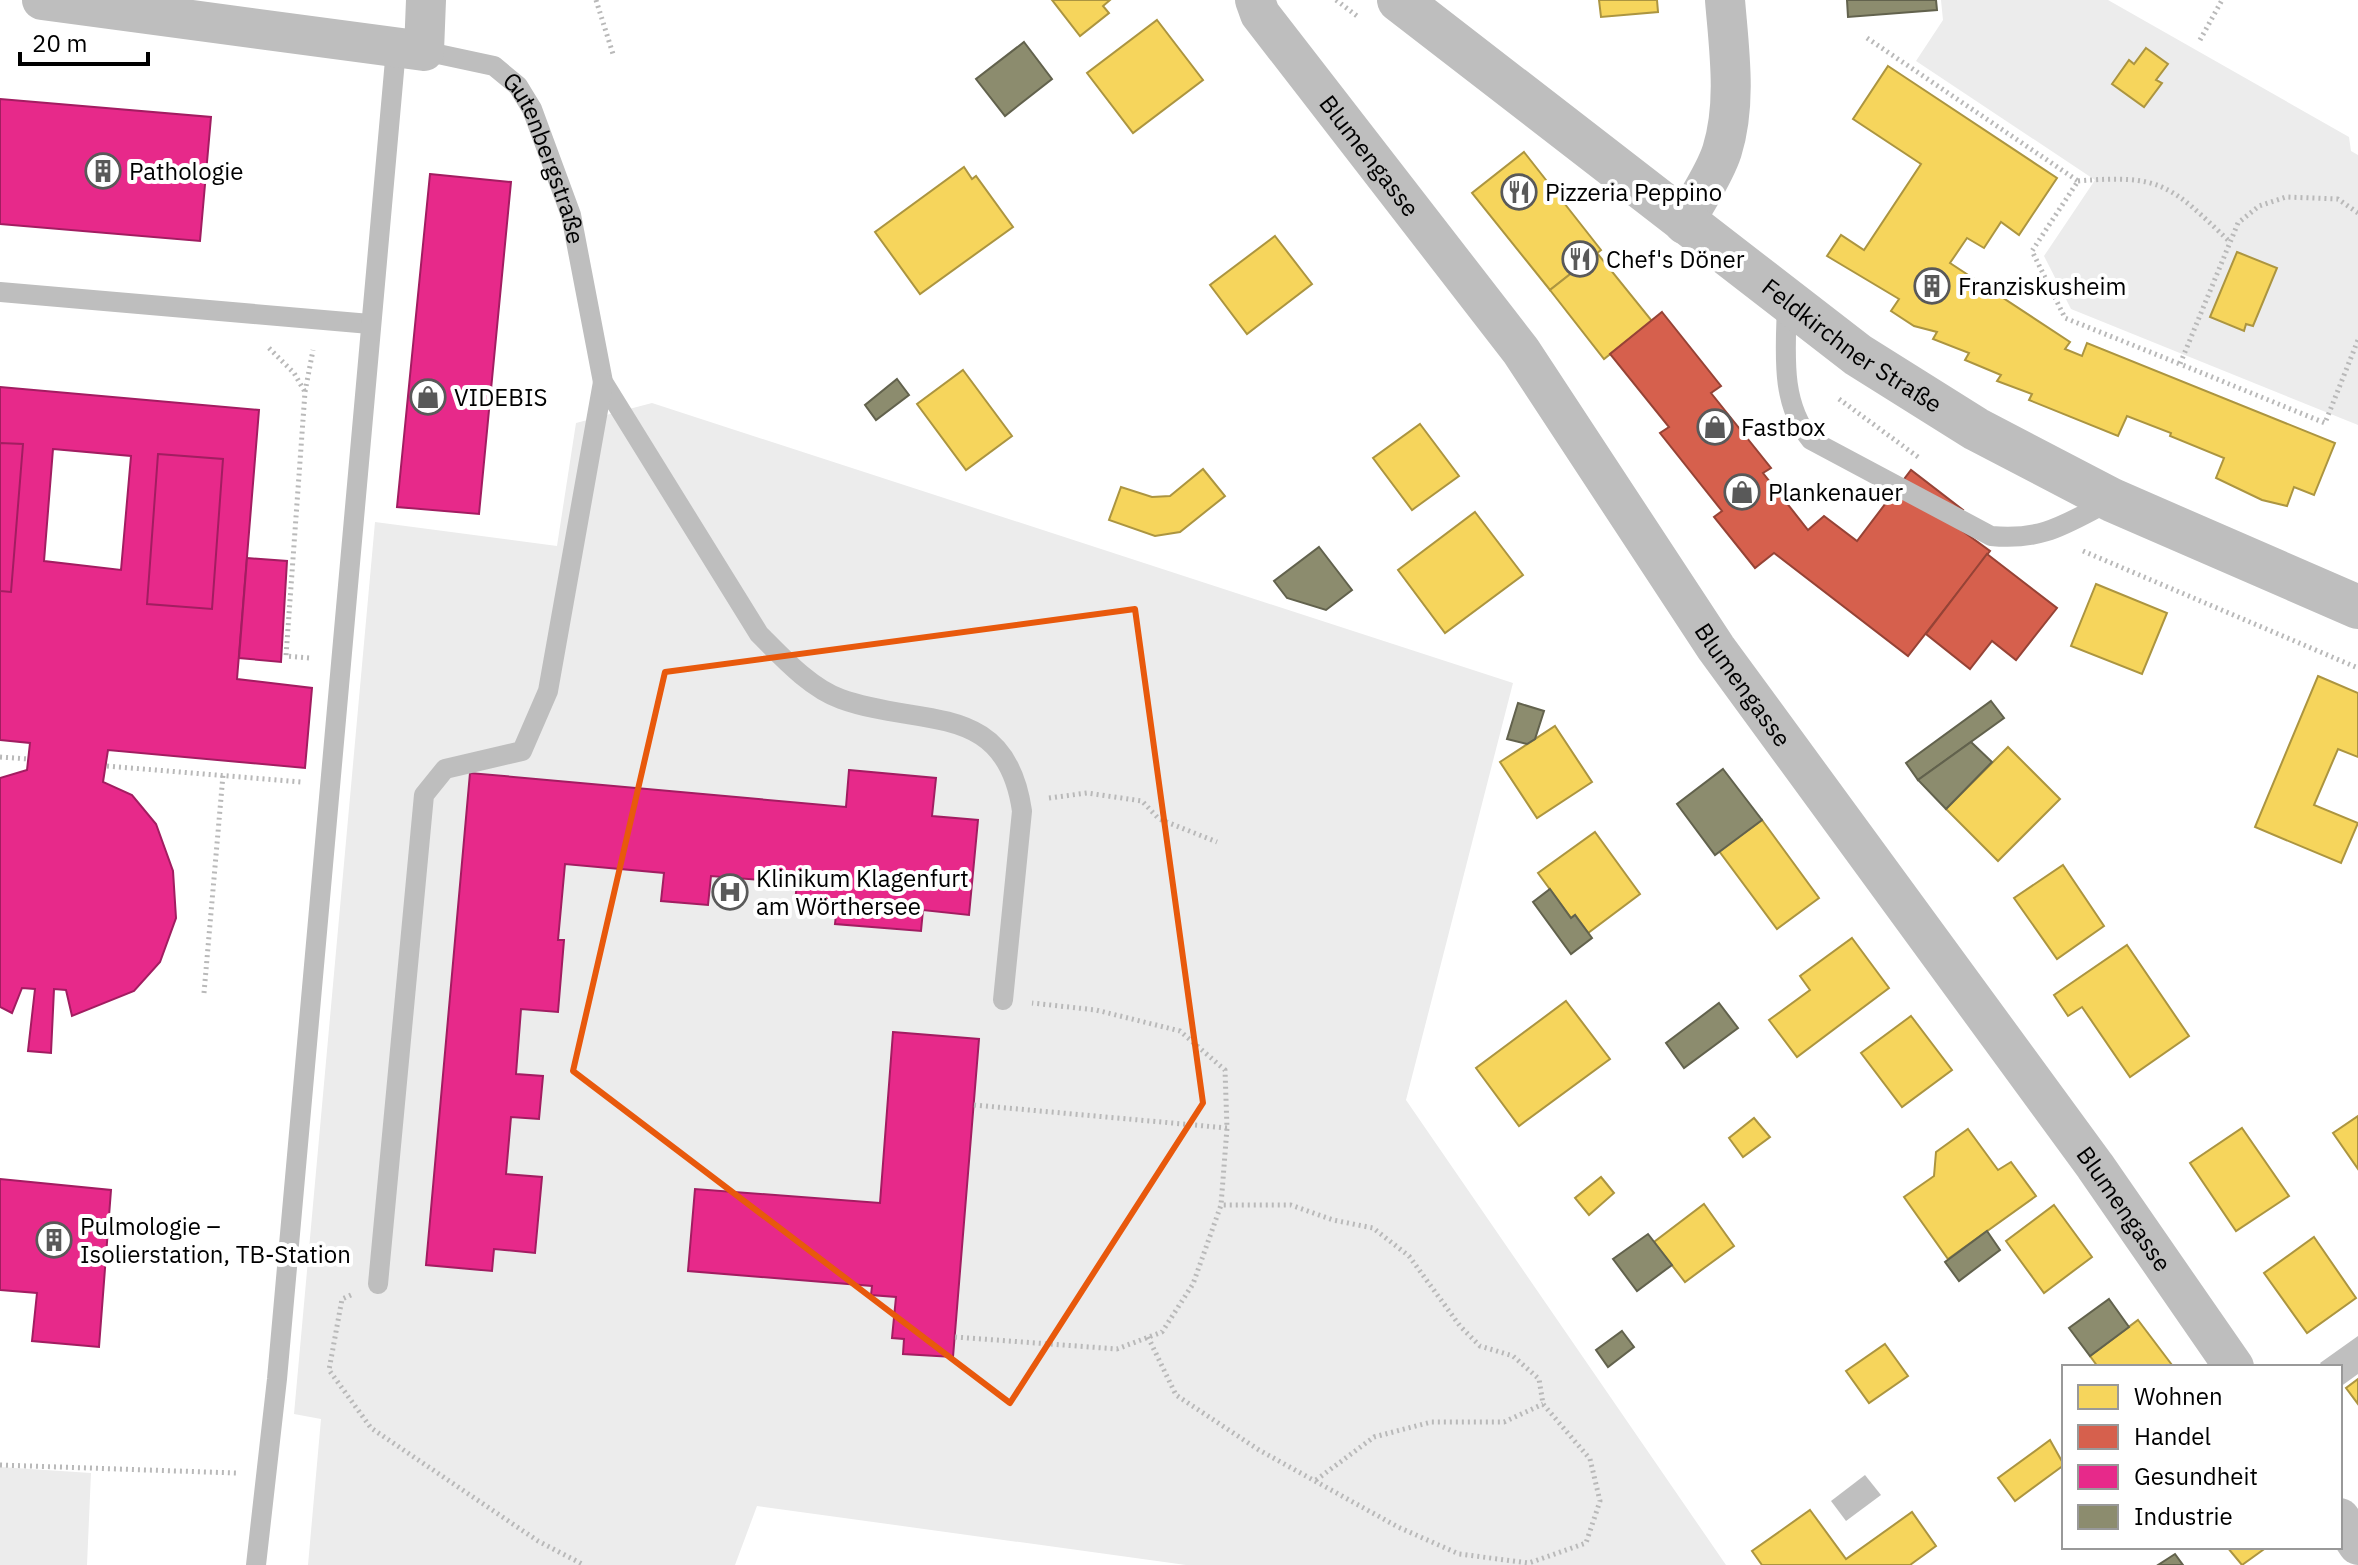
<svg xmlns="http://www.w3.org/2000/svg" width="2358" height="1565" font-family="'IBM Plex Sans',sans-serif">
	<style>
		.green { fill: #ececec }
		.water { fill: #bfbfbf }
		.homes { fill: #f6d55c; stroke: #ac9540; stroke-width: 2 }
		.shops { fill: #d6604d; stroke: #964336; stroke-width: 2 }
		.health { fill: #e7298a; stroke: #a21d61; stroke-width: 2; fill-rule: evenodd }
		.industry { fill: #8c8c6e; stroke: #62624d; stroke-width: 2 }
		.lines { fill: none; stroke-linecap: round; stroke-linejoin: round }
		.path { stroke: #b9b9b9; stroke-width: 5; stroke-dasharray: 2 4; stroke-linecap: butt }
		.service { stroke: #bebebe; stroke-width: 20 }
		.minor { stroke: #bebebe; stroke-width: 40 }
		.primary { stroke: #bebebe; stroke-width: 44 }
		.marked { fill: none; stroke: #e8590c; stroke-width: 6; stroke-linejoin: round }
		.labels { text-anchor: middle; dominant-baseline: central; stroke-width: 8; stroke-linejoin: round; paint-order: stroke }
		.street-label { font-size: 24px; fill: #000; stroke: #fff }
		.poi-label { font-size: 24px; fill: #000; stroke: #fff; text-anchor: start }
	</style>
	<rect width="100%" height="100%" fill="#fff"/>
	<g class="green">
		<path d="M1941,0h167l241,137 2,14 7,4v270l-287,-116 -27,-53 51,-76 -179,-119 27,-41z"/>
		<path d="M652,403l861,280 -107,417 320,465h-540l-429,-59 -22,59h-427l13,-146 -27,-5 81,-892 182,24 19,-123z"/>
		<path d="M0,1467l91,6 -4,92h-87z"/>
	</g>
	<g class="water">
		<path d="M2358,1336v38l-18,13v-20h-17l-3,-4z"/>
		<path d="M1865,1475l16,20 -35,26 -15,-20z"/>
	</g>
	<g class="homes">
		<path d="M1052,0h58l-7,6 6,7 -29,23z"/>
		<path d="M1599,0h58l1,12 -57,5z"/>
		<path d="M1157,20l46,60 -70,53 -46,-60z"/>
		<path d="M2146,48l22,16 -12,16 6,3 -18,24 -32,-23 17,-24 5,4z"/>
		<path d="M1888,66l169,112 -38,57 -18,-13 -17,26 -17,-10 -17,25 120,79 -5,7 17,7 5,-13 248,100 -21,52 -20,-8 -7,19 -25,-6 -46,-22 8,-20 -54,-22 1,-3 -44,-17 -9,20 -89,-36 3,-6 -35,-13 4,-6 -36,-15 4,-7 -36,-14 4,-7 -23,-6 -23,-15 8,-12 -72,-43 14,-21 23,15 57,-86 -68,-45z"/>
		<path d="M1524,152l77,98 -51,40 -78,-97z"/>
		<path d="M964,167l8,12 4,-3 37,51 -93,67 -45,-62z"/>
		<path d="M1275,236l37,48 -65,50 -37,-49z"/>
		<path d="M2237,252l40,16 -24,58 -7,-2 -2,7 -34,-14z"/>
		<path d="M1597,253l55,68 -48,38 -54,-69z"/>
		<path d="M963,370l49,66 -46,34 -49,-66z"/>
		<path d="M1420,424l39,52 -47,34 -39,-52z"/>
		<path d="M1203,469l22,27 -45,36 -25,4 -46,-16 12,-33 31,10 18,-1z"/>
		<path d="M1475,512l48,63 -78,58 -47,-63z"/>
		<path d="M2096,584l71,29 -25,61 -71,-28z"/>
		<path d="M2318,676l40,17v64l-20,-8 -24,56 44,18 -17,40 -86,-36z"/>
		<path d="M1555,726l37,56 -55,36 -37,-56z"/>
		<path d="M2008,747l52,52 -62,62 -52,-52z"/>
		<path d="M1762,820l57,78 -42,31 -58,-78z"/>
		<path d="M1595,832l45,62 -52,39 -13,-18 -4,3 -33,-45z"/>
		<path d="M2063,865l41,61 -47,33 -43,-61z"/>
		<path d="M1852,938l37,50 -92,69 -28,-37 41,-30 -10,-14z"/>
		<path d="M2127,945l62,91 -59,41 -48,-70 -14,9 -14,-21z"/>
		<path d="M1566,1001l44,58 -91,67 -43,-58z"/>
		<path d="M1911,1016l41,54 -50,37 -41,-54z"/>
		<path d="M2358,1116v53l-25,-36z"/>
		<path d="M1754,1118l16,19 -27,20 -14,-19z"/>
		<path d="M2242,1128l47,68 -53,35 -46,-68z"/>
		<path d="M1968,1129l30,41 13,-8 25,34 -88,63 -44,-62 30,-21 2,-24z"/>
		<path d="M1601,1177l13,16 -25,22 -14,-17z"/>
		<path d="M1704,1204l30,42 -49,36 -31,-40z"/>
		<path d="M2054,1205l38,52 -48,36 -38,-52z"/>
		<path d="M2314,1237l42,61 -49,35 -43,-60z"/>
		<path d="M2138,1320l34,45 -74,2 -8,-11z"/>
		<path d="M1885,1344l23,32 -39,27 -23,-32z"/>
		<path d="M2358,1379v25l-12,-16z"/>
		<path d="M2050,1440l14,25 -49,36 -17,-23z"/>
		<path d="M1810,1510l36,49 66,-47 24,34 -26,19h-148l-10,-14z"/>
		<path d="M2227,1547h40l-25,18z"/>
	</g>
	<g class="shops">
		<path d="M1662,312l59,74 -10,7 60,75 -8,5 45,57 16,-14 33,25 54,-71 52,40 -10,14 37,27 -82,105 -134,-103 -19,15 -41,-51 8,-6 -62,-78 9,-6 -59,-73z"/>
		<path d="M1987,554l70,54 -41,52 -24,-19 -22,28 -44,-35z"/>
	</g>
	<g class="health">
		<path d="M0,99l211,18 -11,124 -200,-17z"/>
		<path d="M430,174l81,8 -32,332 -82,-7z"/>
		<path d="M0,387l259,23 -22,269 75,9 -7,80 -197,-18 -5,32 29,13 24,29 17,47 3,47 -16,44 -26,29 -62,25 -6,-26 -12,-1 -3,64 -23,-2 7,-62 -13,-1 -10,25 -12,-6v-229l27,-8 3,-27 -30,-3zM53,449l78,7 -10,114 -77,-9z"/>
		<path d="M0,443l23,1 -12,148 -11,-1z"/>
		<path d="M158,454l65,5 -11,150 -65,-5z"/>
		<path d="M247,558l40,3 -6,101 -42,-4z"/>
		<path d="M849,770l87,8 -4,38 46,4 -9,95 -46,-5 -2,21 -86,-7 2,-18 -42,-4 2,-19 -86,-7 -3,29 -47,-4 3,-28 -99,-9 -7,76h6l-6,72 -37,-3 -5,65 27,2 -4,43 -28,-2 -5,57 36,3 -7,76 -41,-4 -2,22 -66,-6 44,-492 376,34z"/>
		<path d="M893,1032l86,7 -26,318 -50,-3 1,-15 -12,-1 4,-41 -25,-2 1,-9 -184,-15 7,-82 185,14z"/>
		<path d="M0,1179l111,11 -12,157 -67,-6 5,-48 -37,-3z"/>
	</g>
	<g class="industry">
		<path d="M1847,0h89l1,10 -89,7z"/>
		<path d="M1024,42l28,37 -47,37 -29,-37z"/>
		<path d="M897,379l12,16 -33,25 -11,-15z"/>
		<path d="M1319,547l33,43 -26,20 -39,-12 -13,-17z"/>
		<path d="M1991,701l13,17 -86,62 -12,-17z"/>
		<path d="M1518,703l26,8 -9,28 -8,5 -20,-5z"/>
		<path d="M1971,742l21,20 -46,47 -28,-29z"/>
		<path d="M1723,769l39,51 -47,35 -38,-51z"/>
		<path d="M1550,889l21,29 4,-3 17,23 -21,16 -38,-52z"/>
		<path d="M1719,1003l19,25 -54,40 -18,-25z"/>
		<path d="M1987,1231l13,19 -41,31 -14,-19z"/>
		<path d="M1648,1234l24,31 -35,26 -24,-32z"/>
		<path d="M2109,1299l20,28 -39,29 -21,-28z"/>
		<path d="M1622,1331l12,16 -26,20 -12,-17z"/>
		<path d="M2175,1554l8,11h-25z"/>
	</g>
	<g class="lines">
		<g class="path">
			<path d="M596,0l17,54"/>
			<path d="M1336,0l21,16"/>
			<path d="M1867,38l211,143 -46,70 33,67 115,46"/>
			<path d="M2200,40l22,-40"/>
			<path d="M2078,181c84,-7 92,4 152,61"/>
			<path d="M2358,213l-20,-14 -52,-2 -27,9 -21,17 -58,141 145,59 33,-83"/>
			<path d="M269,348l25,25 11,19"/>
			<path d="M1839,399l79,58"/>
			<path d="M2083,551l275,117"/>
			<path d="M309,658l-23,-2 19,-264 8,-42"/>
			<path d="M0,757l29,2"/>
			<path d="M107,766l194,16"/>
			<path d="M1049,798l38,-5 55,8 17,18 58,23"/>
			<path d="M204,993l19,-218"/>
			<path d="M974,1105l253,23"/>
			<path d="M351,1295l-9,4 -13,71 42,58 167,113 46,24"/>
			<path d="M955,1337l162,12 45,-17 31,-48 28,-79 6,-77 -2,-58 -45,-39 -84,-21 -64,-7"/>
			<path d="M1148,1337l28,58 83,55 139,77 61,27 70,9 57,-20 14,-42 -10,-42 -47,-55 -4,-25 -26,-23 -33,-10 -20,-20 -51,-70 -36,-28 -40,-8 -42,-15h-70"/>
			<path d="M0,1465l236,8"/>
			<path d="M1316,1480l58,-43 57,-15h73l39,-18"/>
		</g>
		<g class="service">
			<path id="s1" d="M424,51l70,15 24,20 14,23 39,106 32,167 156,252c23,23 51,54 82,65 80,29 165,0 181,112l-19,189"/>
			<path d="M0,292l370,32"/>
			<path d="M1787,302c-1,47 -8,100 24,138l180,96c52,5 74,-12 119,-35"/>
			<path d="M378,1284l46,-489 21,-26 77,-18 26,-60 55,-309"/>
			<path d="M256,1565l21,-186 119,-1330"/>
		</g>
		<g class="minor">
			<path d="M42,0l382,51 2,-51"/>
			<path id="s2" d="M1255,0l5,14 261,337 195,297 379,518 139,201"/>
			<path d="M1684,224c12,-24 30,-48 38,-73 15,-48 7,-102 3,-151"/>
			<path d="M2340,1518l18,27"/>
		</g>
		<path class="primary" id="s3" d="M1399,0l459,355 118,74 136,71 246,107"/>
	</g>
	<path class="marked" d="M1135,609l68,494 -193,300 -437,-332 92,-399z"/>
	<defs>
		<symbol id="building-ring" viewBox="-11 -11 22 22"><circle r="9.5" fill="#fff" stroke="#595959" stroke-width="1.5"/><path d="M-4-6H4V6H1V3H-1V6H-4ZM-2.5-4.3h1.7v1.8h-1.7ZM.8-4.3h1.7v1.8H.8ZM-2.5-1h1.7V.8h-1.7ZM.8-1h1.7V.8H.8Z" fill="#595959"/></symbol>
		<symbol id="restaurant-ring" viewBox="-11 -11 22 22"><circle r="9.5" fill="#fff" stroke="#595959" stroke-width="1.5"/><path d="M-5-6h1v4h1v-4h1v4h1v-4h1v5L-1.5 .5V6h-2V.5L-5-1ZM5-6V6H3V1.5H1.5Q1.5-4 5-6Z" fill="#595959"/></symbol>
		<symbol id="shop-ring" viewBox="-11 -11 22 22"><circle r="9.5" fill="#fff" stroke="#595959" stroke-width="1.5"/><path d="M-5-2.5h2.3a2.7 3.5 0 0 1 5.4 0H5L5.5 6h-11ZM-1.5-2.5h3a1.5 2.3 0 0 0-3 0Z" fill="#595959"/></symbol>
		<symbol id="hospital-ring" viewBox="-11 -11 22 22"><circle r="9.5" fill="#fff" stroke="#595959" stroke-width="1.5"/><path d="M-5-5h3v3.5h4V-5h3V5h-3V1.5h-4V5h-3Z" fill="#595959"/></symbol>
	</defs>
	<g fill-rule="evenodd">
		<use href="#building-ring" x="83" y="151" width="40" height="40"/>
		<use href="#restaurant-ring" x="1499" y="172" width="40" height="40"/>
		<use href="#restaurant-ring" x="1560" y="239" width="40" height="40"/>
		<use href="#building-ring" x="1912" y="266" width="40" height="40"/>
		<use href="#shop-ring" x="408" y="377" width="40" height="40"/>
		<use href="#shop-ring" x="1695" y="407" width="40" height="40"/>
		<use href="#shop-ring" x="1722" y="472" width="40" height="40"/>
		<use href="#hospital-ring" x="710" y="872" width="40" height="40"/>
		<use href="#building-ring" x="34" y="1220" width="40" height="40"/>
	</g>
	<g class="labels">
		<g class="street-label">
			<text stroke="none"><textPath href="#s2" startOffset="194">Blumengasse</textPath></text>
			<text stroke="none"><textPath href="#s1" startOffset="180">Gutenbergstraße</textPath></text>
			<text stroke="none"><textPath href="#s3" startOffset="570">Feldkirchner Straße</textPath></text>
			<text stroke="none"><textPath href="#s2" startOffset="842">Blumengasse</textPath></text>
			<text stroke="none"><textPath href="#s2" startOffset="1490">Blumengasse</textPath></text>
		</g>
		<g class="poi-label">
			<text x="129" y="171">Pathologie</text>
			<text x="1545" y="192">Pizzeria Peppino</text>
			<text x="1606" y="259">Chef's Döner</text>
			<text x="1958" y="286">Franziskusheim</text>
			<text x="454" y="397">VIDEBIS</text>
			<text x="1741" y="427">Fastbox</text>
			<text x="1768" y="492">Plankenauer</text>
			<text x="756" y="878">Klinikum Klagenfurt<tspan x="756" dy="28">am Wörthersee</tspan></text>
			<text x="80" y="1226">Pulmologie –<tspan x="80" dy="28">Isolierstation, TB-Station</tspan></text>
		</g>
	</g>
	<rect x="2062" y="1365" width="280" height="184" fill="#ffffff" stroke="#999999" stroke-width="2"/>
	<rect x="2078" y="1385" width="40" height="24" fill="#f6d55c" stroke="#999999" stroke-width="2"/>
	<text x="2134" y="1405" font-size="24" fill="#000000">Wohnen</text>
	<rect x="2078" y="1425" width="40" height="24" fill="#d6604d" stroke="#999999" stroke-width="2"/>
	<text x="2134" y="1445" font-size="24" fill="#000000">Handel</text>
	<rect x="2078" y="1465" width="40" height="24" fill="#e7298a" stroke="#999999" stroke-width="2"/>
	<text x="2134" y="1485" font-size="24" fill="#000000">Gesundheit</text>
	<rect x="2078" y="1505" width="40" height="24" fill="#8c8c6e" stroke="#999999" stroke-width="2"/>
	<text x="2134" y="1525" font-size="24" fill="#000000">Industrie</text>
	<path d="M20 52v12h128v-12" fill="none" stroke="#000000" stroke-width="4"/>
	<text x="32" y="52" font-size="24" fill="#000000" stroke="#ffffff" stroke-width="6" paint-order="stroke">20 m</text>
</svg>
